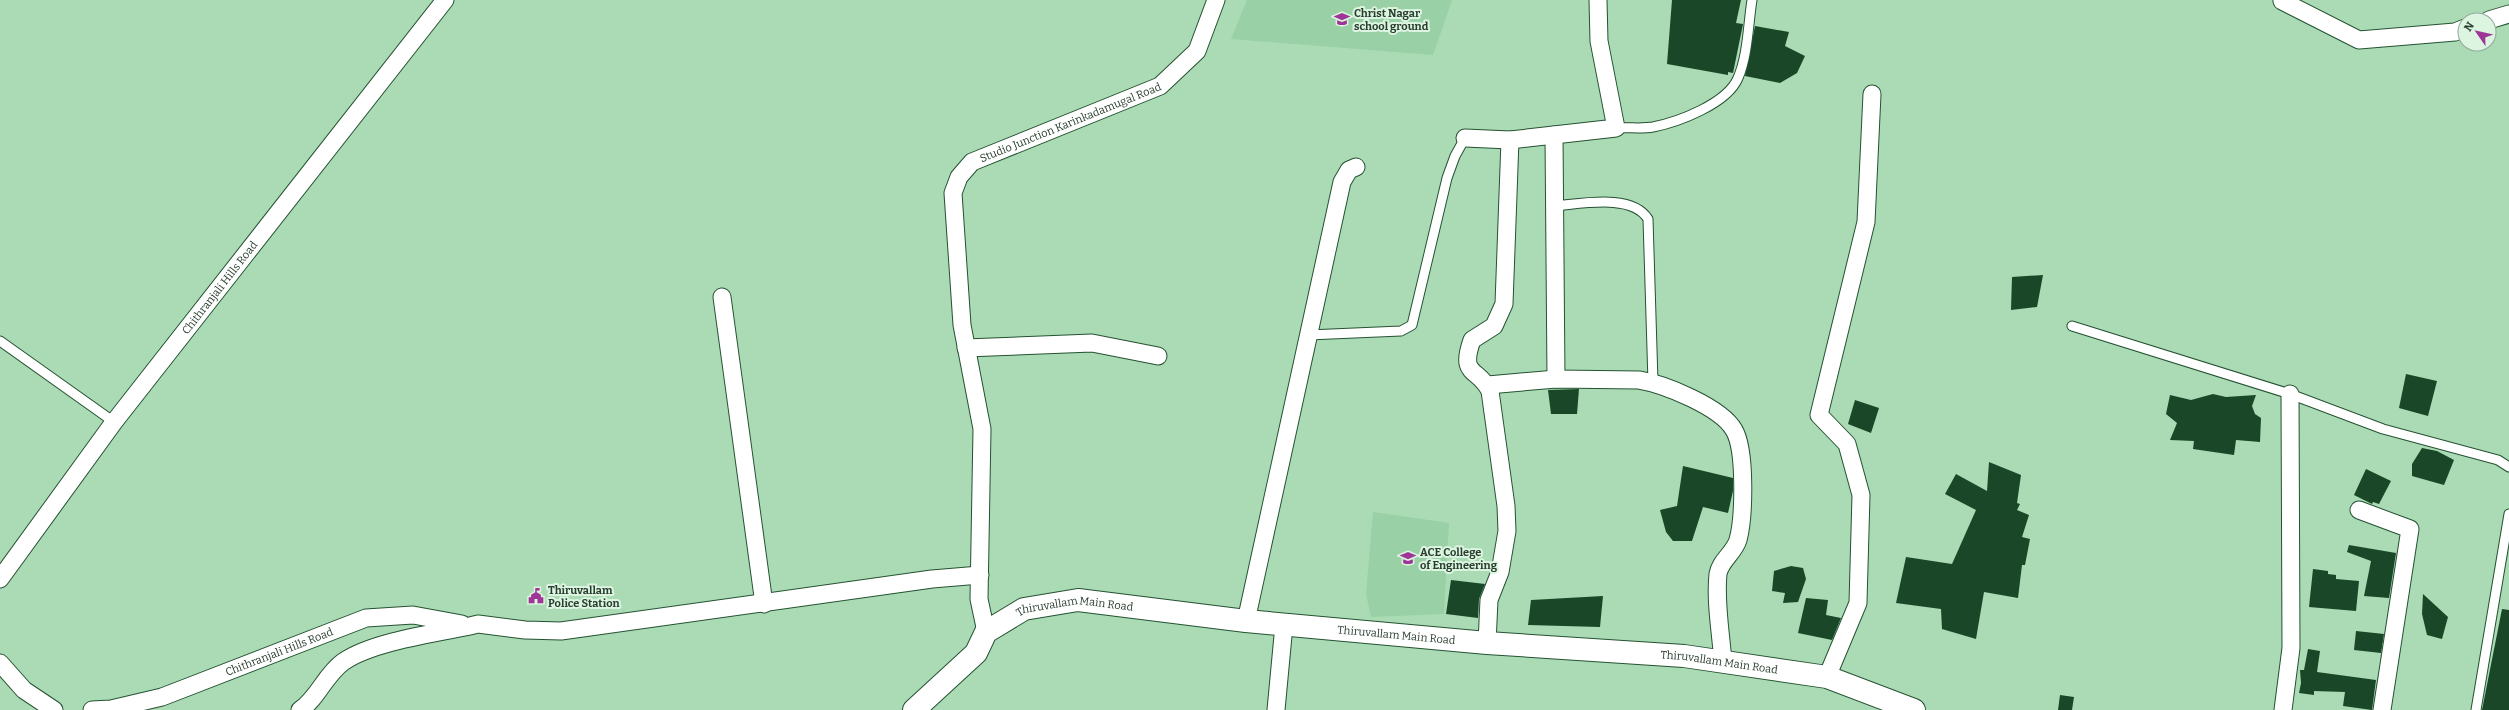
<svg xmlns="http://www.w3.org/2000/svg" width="2509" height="710" font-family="Bitter,serif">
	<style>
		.built { fill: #99d0a6 }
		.building { fill: #194727 }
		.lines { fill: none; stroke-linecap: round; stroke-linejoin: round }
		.service-casing { stroke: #255232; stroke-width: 11 }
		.minor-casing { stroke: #255232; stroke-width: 19 }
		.secondary-casing { stroke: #255232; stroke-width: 24 }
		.service { stroke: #fff; stroke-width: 9 }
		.minor { stroke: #fff; stroke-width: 17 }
		.secondary { stroke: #fff; stroke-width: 22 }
		.labels { text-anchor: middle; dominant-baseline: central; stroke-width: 4; stroke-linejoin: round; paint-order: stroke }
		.poi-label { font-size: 11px; font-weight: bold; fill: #2a3e2f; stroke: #dcf5e1; text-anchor: start }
		.street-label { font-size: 11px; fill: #2a3e2f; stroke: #dcf5e1 }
	</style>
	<rect width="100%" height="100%" fill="#aadbb4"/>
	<g class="built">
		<path d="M1247,0h205l-19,55 -202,-16z"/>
		<path d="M1373,512l76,11 -5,91 -73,3 -5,-23z"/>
	</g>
	<g class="building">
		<path d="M1672,0h69l-5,23 7,1 -1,5 -9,44 -5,-1v3l-61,-11z"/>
		<path d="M1755,26l34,6 -4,14 20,10 -8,17 -17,10 -35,-7z"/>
		<path d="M2043,275l-6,32 -26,3 1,-33z"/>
		<path d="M2406,374l31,7 -9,35 -29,-8z"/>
		<path d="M1579,389l-2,25h-26l-3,-24z"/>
		<path d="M2213,394l13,3 30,-2 -4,11 3,8 6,4 -1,24 -24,-2 -2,15 -41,-6 1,-8 -24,-1 7,-17 -11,-9 4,-19 21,5z"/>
		<path d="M1855,400l24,8 -8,25 -23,-9z"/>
		<path d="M2422,448l15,3 17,9 -10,25 -32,-9v-12z"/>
		<path d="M1989,462l32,13 -4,28 3,1 -3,6 12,5 -7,22 8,2 -5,26h-3l-4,33 -34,-6 -8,47 -34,-10 -1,-20 -45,-6 10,-46 46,7 24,-54 -31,-16 11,-20 31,17z"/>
		<path d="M1683,466l50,12v13l-5,22 -25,-6 -11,34h-19l-7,-9 -6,-22 17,-4z"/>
		<path d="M2366,469l25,12 -12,23 -6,-2 -1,2 -18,-9z"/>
		<path d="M2349,545l47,8 -7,45 -25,-2 7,-35 -24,-9z"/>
		<path d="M1791,566l12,2 3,11 -8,23 -15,1 2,-10 -13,-2 2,-20z"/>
		<path d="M2313,569l15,2v3l8,1v4l23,2 -3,30 -47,-4z"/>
		<path d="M1451,580l34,4 -6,15 -1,19 -32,-4z"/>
		<path d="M2423,594l25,23 -6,22 -15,-4 -5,-21z"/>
		<path d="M1603,596l-3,31 -72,-2 3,-25z"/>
		<path d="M1806,598l22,2 -2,15 15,3 -9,22 -34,-7z"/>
		<path d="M2502,609l7,1v100h-27z"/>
		<path d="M2356,631l28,3 -3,19 -27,-3z"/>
		<path d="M2308,649l12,2 -3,21 59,8 -4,30 -29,-4 2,-14 -31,-1v4l-15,-2 2,-10 -1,-13h4z"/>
		<path d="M2060,695l14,2 -2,13h-14z"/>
	</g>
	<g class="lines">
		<defs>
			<g id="service">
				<path d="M1616,128c12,-1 25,1 37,-1 25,-5 74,-23 85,-49 10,-23 10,-53 14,-78"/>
				<path d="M1554,206c27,-2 78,-13 94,13l5,163"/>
				<path d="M2072,326l218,68 93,35 115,31 11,7"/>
				<path d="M1308,335l93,-4 11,-6 35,-147 8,-22 10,-18"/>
				<path d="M0,341l114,81"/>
				<path d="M2476,710l33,-196"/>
			</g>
			<g id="minor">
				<path d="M2282,1l77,39 96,-8 10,-4"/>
				<path d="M2489,20l20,-6"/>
				<path d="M1554,135l2,244"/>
				<path d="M1465,138l45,2 106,-12 -17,-87 -1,-41"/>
				<path d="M722,297l42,307"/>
				<path d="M966,348l126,-5 66,13"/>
				<path d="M1488,385l68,-6 83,1c25,4 82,27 95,50 12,20 10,88 4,110 -4,13 -18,21 -20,34 -3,28 3,60 5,88"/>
				<path d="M2359,510l51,19 -28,181"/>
				<path id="s1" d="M0,579l114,-157 331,-422"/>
				<path d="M1246,621l96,-439 7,-12 7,-3"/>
				<path id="s2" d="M986,632l-7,-33 3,-170 -20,-104 -9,-132 6,-16 13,-15 188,-76 37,-35 19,-51"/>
				<path d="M1487,643l2,-43 11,-28 7,-41 -1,-25 -16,-115c-12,-24 -31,-14 -18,-51l22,-14 10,-22 6,-164"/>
				<path d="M0,663l24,27 30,20"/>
				<path d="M1827,677l31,-74 3,-108 -14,-51 -28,-29 47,-193 6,-128"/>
				<path id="s3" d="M92,710l19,-1 51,-12 204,-79 47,-3 49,9"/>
				<path d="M300,710c18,-12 25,-35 43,-48 28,-20 92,-29 127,-36l8,-2 47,6 36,1 371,-52 48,-4"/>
				<path d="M1276,710l8,-85"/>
				<path d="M2283,710l8,-62 -1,-254"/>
			</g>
			<g id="secondary">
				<path id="s4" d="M914,710l62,-57 10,-21 38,-23 54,-9 168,21 241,22 197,13 143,21 87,33"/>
			</g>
		</defs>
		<use href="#service" class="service-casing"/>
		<use href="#minor" class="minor-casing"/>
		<use href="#secondary" class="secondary-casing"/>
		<use href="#service" class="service"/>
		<use href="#minor" class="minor"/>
		<use href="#secondary" class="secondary"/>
	</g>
	<defs>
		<symbol id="school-bare" viewBox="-9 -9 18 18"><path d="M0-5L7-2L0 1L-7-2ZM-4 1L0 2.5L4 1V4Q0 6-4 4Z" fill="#9f3597" stroke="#dcf5e1" stroke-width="2.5" paint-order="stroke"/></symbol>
		<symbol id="university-bare" viewBox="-9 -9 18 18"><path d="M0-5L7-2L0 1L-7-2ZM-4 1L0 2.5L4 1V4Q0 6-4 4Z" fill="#9f3597" stroke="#dcf5e1" stroke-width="2.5" paint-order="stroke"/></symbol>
		<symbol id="civic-bare" viewBox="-9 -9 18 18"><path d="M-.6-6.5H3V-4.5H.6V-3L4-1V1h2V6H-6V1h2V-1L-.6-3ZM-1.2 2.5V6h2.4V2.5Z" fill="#9f3597" stroke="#dcf5e1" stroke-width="2.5" paint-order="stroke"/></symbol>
	</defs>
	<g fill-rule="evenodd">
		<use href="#school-bare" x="1331" y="8" width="22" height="22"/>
		<use href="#university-bare" x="1397" y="547" width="22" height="22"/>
		<use href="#civic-bare" x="525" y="585" width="22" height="22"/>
	</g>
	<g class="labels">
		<g class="poi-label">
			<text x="1354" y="13">Christ Nagar<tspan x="1354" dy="13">school ground</tspan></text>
			<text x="1420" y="552">ACE College<tspan x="1420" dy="13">of Engineering</tspan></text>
			<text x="548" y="590">Thiruvallam<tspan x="548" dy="13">Police Station</tspan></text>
		</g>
		<g class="street-label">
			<text stroke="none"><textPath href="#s2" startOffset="585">Studio Junction Karinkadamugal Road</textPath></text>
			<text stroke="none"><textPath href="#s1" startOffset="365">Chithranjali Hills Road</textPath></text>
			<text stroke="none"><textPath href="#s4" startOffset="203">Thiruvallam Main Road</textPath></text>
			<text stroke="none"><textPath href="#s4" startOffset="527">Thiruvallam Main Road</textPath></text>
			<text stroke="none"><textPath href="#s3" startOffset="197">Chithranjali Hills Road</textPath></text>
			<text stroke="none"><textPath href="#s4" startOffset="851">Thiruvallam Main Road</textPath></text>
		</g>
	</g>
	<g transform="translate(2477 32) rotate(304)"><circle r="19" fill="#dcf5e1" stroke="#95ac9a"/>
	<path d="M0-3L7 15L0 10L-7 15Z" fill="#9f3597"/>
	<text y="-6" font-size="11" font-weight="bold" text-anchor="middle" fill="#2a3e2f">N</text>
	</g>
</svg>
